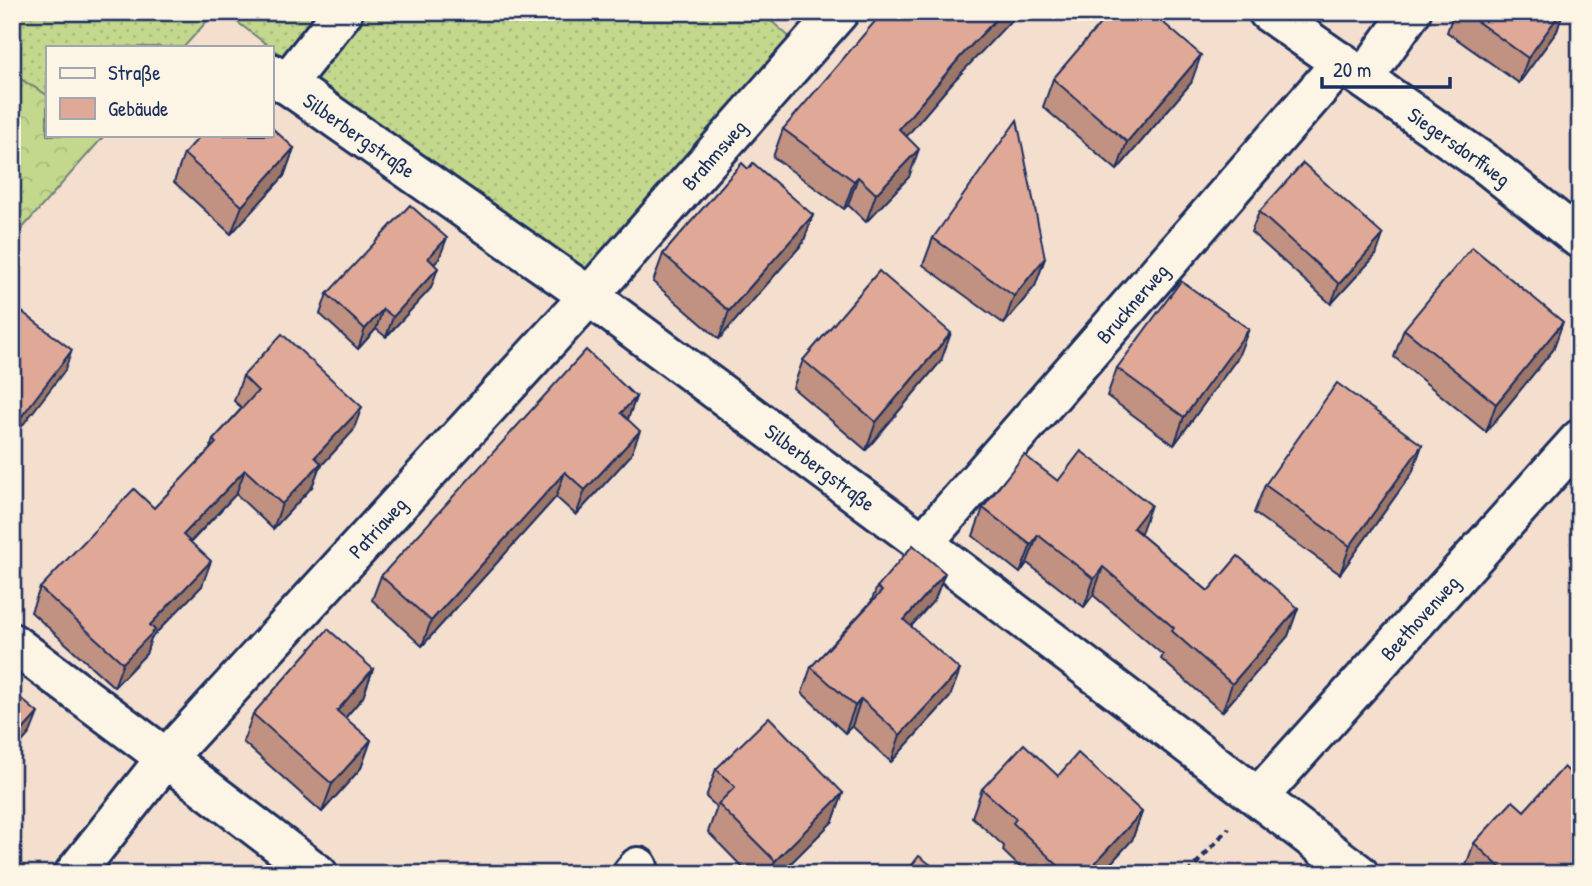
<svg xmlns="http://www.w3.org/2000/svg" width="1592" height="886" font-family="'Patrick Hand',sans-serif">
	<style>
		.grass { fill: url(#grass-dots); stroke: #6f8376; stroke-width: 2 }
		.forest { fill: url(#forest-crowns); stroke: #6f8376; stroke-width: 2 }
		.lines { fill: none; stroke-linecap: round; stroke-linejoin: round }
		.minor-casing { stroke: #1b2f5e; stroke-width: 44 }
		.path { stroke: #1b2f5e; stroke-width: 4.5; stroke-dasharray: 7 5; stroke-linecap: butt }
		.minor { stroke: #fcf5e5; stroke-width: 38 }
		.wall { fill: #c19182; stroke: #1b2f5e; stroke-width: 2 }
		.shaded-wall { fill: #9d766a; stroke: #1b2f5e; stroke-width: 2 }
		.building { fill: #e0a997; stroke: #1b2f5e; stroke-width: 2 }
		.labels { text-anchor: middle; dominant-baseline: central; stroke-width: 7; stroke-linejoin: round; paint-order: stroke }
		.street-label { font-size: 21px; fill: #1b2f5e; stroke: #fcf5e5 }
	</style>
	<defs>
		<pattern id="grass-dots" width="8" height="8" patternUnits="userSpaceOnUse" patternTransform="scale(1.75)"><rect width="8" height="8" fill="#c3d78d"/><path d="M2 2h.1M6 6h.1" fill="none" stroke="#a7b97c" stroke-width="1.8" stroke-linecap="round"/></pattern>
		<pattern id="forest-crowns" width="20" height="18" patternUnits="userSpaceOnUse" patternTransform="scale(1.75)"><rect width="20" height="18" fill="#c3d78d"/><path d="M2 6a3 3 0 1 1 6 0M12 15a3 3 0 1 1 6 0" fill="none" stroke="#a7b97c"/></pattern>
	</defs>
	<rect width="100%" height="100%" fill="#f4dece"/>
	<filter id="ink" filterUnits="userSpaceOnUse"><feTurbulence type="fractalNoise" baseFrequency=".0143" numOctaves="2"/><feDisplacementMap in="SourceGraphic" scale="14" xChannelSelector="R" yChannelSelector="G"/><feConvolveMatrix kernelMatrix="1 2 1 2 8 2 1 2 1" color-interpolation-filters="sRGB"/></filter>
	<g filter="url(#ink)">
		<g class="grass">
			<path d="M12,12h203l-31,35h-137v48l-35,-21z"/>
			<path d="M224,12h537l32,28 -211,243z"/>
		</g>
		<path class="forest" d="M12,74l35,21v40l57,1 -92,104z"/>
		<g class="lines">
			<defs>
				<g id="minor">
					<path id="s1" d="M1268,12l219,153 93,74"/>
					<path id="s2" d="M271,73l318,223 334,247 436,331"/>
					<path d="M1364,78l47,-66"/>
					<path d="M286,84l57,-72"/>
					<path id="s3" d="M923,543l419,-481"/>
					<path d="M12,643l154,115 -92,116"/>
					<path id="s4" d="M1259,796l321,-357"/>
					<path id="s5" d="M318,874l-152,-116 423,-462 250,-284"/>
					<path d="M632,874l6,-7"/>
				</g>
			</defs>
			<use href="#minor" class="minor-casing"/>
			<path class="path" d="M1187,874l42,-46"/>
			<use href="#minor" class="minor"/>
		</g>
		<g class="wall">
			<path d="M1454,12h109l-6,19 -38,52 -72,-51z"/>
			<path d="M1053,79l138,4 -74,87 -74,-63z"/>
			<path d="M951,84l-45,52 3,41 -43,45 -18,-17 -4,4 -71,-52 10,-28z"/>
			<path d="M294,148l-10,28 -53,58 -57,-52 10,-28z"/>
			<path d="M748,169l65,46 -10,28 -84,96 -66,-57 10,-28z"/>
			<path d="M1259,212l117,43 -45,49 -80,-72z"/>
			<path d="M933,238l112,20 -10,28 -31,38 -81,-59z"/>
			<path d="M439,259l-5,5 -3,24 -45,49 -10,-8 -18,20 -38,-35 7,-20z"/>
			<path d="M1404,329l149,21 -67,82 -92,-75z"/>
			<path d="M1238,357l-64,88 -67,-49 10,-28z"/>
			<path d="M803,360l138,1 -75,89 -73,-62z"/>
			<path d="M243,376l110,55 -34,37 -7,19 -39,42 -37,-35 -45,48 11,44 -51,52 -5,16 -32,33 -83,-75 9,-24 114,-80 55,-57 4,-11 29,-32 -8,-7z"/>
			<path d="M636,397l-8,22 3,36 -55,60 -20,-18 -134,149 -50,-46 9,-24z"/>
			<path d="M1422,445l-10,28 -72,101 -86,-61 11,-28z"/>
			<path d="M983,508l157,26 68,57 90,17 -10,28 -66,76 -61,-53 2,-4 -70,-60 -9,12 -57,-44 -7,10 -47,-37z"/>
			<path d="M877,587l58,12 -24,27 39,71 -59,65 -39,-36 -7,7 -43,-40 9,-26 60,-65z"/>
			<path d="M373,669l-10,28 -18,21 26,22 -10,28 -39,44 -79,-70 10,-28z"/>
			<path d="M716,769l127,24 -10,28 -53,53h-31l-41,-42 9,-25 -11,-10z"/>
			<path d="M1058,776l84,36 -10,28 -31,34h-74l-24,-23 1,-5 -32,-29 10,-28z"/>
			<path d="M1474,843l106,29 -2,2h-112l-2,-3z"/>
		</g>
		<g class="shaded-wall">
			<path d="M1003,12h16l-68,72 -62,73 10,-28 62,-73z"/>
			<path d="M1561,12h2l-6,19 -38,52 9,-25z"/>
			<path d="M1201,55l-10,28 -74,87 10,-28z"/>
			<path d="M294,148l-10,28 -53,58 11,-28z"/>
			<path d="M919,149l-10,28 -43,45 10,-28z"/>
			<path d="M858,177l-10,28 -4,4 10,-28z"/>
			<path d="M813,215l-10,28 -84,96 10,-28z"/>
			<path d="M1383,235l-7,20 -45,49 8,-20z"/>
			<path d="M447,238l-8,21 -18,19 7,-20z"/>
			<path d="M1045,258l-10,28 -31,38 10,-28z"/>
			<path d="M438,268l-7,20 -45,49 7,-20z"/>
			<path d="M383,309l-7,20 -18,20 7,-20z"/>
			<path d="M1563,322l-10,28 -67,82 10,-28z"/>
			<path d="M1249,329l-11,28 -64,88 10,-28z"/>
			<path d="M951,333l-10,28 -75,89 10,-28z"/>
			<path d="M72,350l-7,20 -53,69v-10z"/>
			<path d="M636,397l-9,24 -6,-8z"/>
			<path d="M362,407l-9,24 -34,37 -7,19 -39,42 9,-25 33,-47z"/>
			<path d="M640,431l-9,24 -55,60 9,-25z"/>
			<path d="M1422,445l-10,28 -72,101 10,-28z"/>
			<path d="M245,470l-9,24 -62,65 9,-24z"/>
			<path d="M565,472l-9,25 -134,149 9,-25z"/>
			<path d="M1151,505l-10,28 -8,-5z"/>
			<path d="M1038,535l-11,28 -7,10 11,-28z"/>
			<path d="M211,561l-9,25 -51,52 -5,16 -32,33 9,-24 27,-38z"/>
			<path d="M1103,567l-10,28 -9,12 10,-28z"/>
			<path d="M945,573l-10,26 -41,47 10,-26z"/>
			<path d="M1298,608l-10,28 -66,76 10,-28z"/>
			<path d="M373,669l-10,28 -36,42 10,-28z"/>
			<path d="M960,670l-10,27 -59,65 9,-27z"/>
			<path d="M861,699l-9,27 -7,7 10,-27z"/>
			<path d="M38,713l-8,20 -18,21v-12z"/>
			<path d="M371,740l-10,28 -39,44 10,-28z"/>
			<path d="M843,793l-10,28 -53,53h-10l5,-13z"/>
			<path d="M1142,812l-10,28 -31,34h-16z"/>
			<path d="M1580,855v17l-2,2h-12l2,-7z"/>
		</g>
		<g class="building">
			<path d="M883,12h120l-42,44 -62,73 20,20 -43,45 -18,-17 -4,4 -71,-52z"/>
			<path d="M1110,12h41l50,43 -74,87 -74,-63z"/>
			<path d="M1464,12h97l-33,46z"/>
			<path d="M1017,120l28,138 -31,38 -81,-58z"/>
			<path d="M271,127l23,21 -52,58 -58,-52 17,-19h70z"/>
			<path d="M742,163l6,6 5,-6 60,52 -84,96 -66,-57z"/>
			<path d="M1303,163l80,72 -44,49 -80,-72z"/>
			<path d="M410,205l37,33 -19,20 10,10 -45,49 -10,-8 -18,20 -38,-35z"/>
			<path d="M1472,247l91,75 -67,82 -92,-75z"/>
			<path d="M879,271l72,62 -75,89 -73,-62z"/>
			<path d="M1181,281l68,48 -65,88 -67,-49z"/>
			<path d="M21,311l51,39 -60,79v-107z"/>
			<path d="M282,334l80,73 -47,50 6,6 -39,41 -37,-34 -62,65 28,26 -61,64 5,5 -32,33 -83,-75 94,-99 20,19 62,-65 -3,-3 45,-49 -15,-15z"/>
			<path d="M586,350l50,47 -15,16 19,18 -55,59 -20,-18 -134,149 -50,-45z"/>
			<path d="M1337,383l85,62 -72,101 -85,-61z"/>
			<path d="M1081,451l70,54 -18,23 75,63 30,-35 60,52 -66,76 -60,-53 2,-3 -71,-61 -9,12 -56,-44 -7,10 -48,-37 41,-53 34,26z"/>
			<path d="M913,545l32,28 -41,47 56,50 -60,65 -39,-36 -6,7 -44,-39 71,-76 -5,-4z"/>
			<path d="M328,629l45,40 -36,42 34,29 -39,44 -79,-70z"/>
			<path d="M12,691l26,22 -26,29z"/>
			<path d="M769,717l74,76 -68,68 -57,-57 17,-17 -19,-18z"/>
			<path d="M1024,744l34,32 20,-23 64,59 -57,62h-18l-54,-51 3,-4 -34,-30z"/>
			<path d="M1564,767l16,15v73l-12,12 2,7h-63l-33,-31 39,-42 11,10z"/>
			<path d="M919,856l24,18h-38z"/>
		</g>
	</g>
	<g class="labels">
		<g class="street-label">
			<text stroke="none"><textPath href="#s2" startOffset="108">Silberbergstraße</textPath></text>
			<text stroke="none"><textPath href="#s1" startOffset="234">Siegersdorffweg</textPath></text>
			<text stroke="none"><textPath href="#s5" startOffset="1006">Brahmsweg</textPath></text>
			<text stroke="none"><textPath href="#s3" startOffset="318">Brucknerweg</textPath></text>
			<text stroke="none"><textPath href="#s2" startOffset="676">Silberbergstraße</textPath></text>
			<text stroke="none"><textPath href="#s5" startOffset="504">Patriaweg</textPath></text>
			<text stroke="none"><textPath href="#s4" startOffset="240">Beethovenweg</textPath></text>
		</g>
	</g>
	<rect width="1592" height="886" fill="none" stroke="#fcf5e5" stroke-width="42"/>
	<rect x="21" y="21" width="1550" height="844" fill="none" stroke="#1b2f5e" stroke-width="2.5" filter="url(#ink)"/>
	<rect x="46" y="46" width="228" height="91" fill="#fcf5e5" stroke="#a2a6af" stroke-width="2"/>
	<rect x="60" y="68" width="35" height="10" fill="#fcf5e5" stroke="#a2a6af" stroke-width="2"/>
	<text x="108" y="80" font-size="21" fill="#1b2f5e">Straße</text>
	<rect x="60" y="98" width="35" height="21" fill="#e0a997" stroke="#a2a6af" stroke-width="2"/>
	<text x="108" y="116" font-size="21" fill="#1b2f5e">Gebäude</text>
	<path d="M1322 77v10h128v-10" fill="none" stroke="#1b2f5e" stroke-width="3.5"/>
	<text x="1333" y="77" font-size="21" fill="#1b2f5e" stroke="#fcf5e5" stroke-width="5" paint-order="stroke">20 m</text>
</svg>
